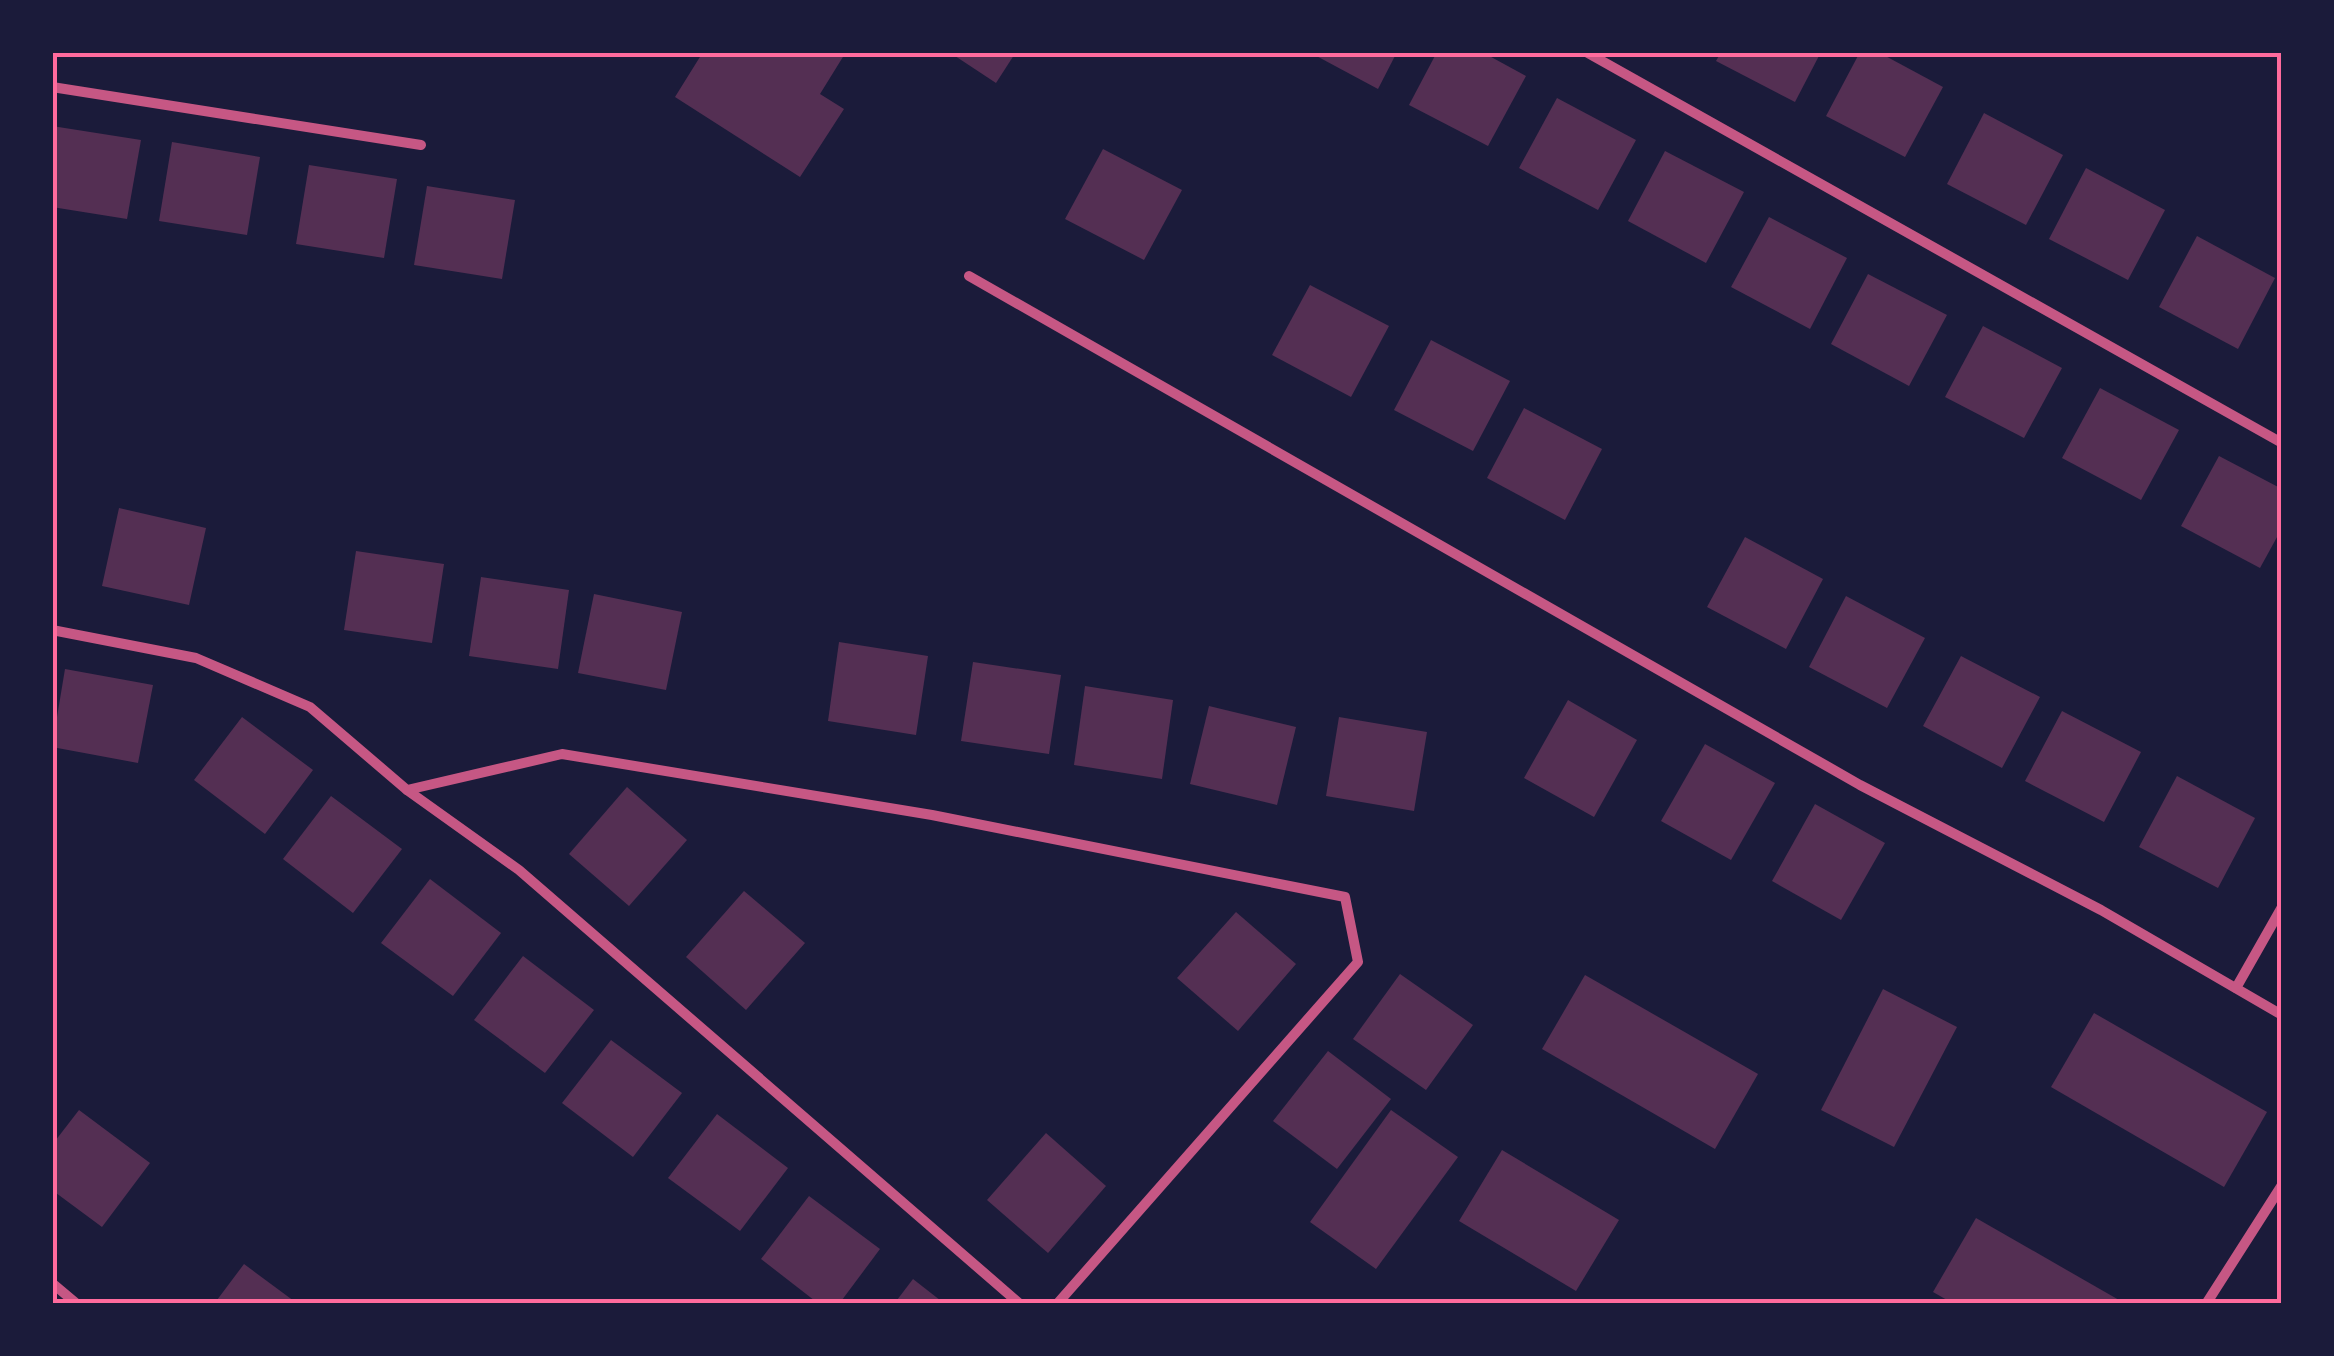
<svg xmlns="http://www.w3.org/2000/svg" width="2334" height="1356" font-family="Arial,sans-serif">
	<style>
		.building { fill: #542f53 }
		.lines { fill: none; stroke-linecap: round; stroke-linejoin: round }
		.minor { stroke: #c65784; stroke-width: 10 }
		.neatline { fill: none; stroke: #ff6b9d; stroke-width: 4 }
	</style>
	<rect width="100%" height="100%" fill="#1b1b3a"/>
	<g class="building">
		<path d="M703,52h143l-26,42 24,15 -44,68 -125,-80z"/>
		<path d="M949,52h67l-20,31z"/>
		<path d="M1309,52h88l-19,37z"/>
		<path d="M1437,52h45l44,24 -38,70 -79,-41z"/>
		<path d="M1721,52h100l-26,50 -79,-41z"/>
		<path d="M1860,52h18l65,35 -38,70 -79,-41z"/>
		<path d="M1557,98l79,42 -38,70 -79,-42z"/>
		<path d="M1984,113l79,42 -37,70 -79,-41z"/>
		<path d="M52,126l89,14 -14,79 -75,-12z"/>
		<path d="M172,142l88,15 -13,78 -88,-14z"/>
		<path d="M1103,149l79,41 -38,70 -79,-41z"/>
		<path d="M1665,151l79,41 -38,71 -78,-42z"/>
		<path d="M309,165l88,14 -13,79 -88,-14z"/>
		<path d="M2086,168l79,42 -37,70 -79,-41z"/>
		<path d="M427,186l88,14 -13,79 -88,-14z"/>
		<path d="M1769,217l78,41 -37,71 -79,-42z"/>
		<path d="M2197,236l78,42 -37,71 -79,-42z"/>
		<path d="M1868,274l79,41 -38,71 -78,-42z"/>
		<path d="M1310,285l79,41 -38,71 -79,-42z"/>
		<path d="M1983,326l79,42 -38,70 -79,-41z"/>
		<path d="M1431,340l79,41 -37,70 -79,-41z"/>
		<path d="M2100,388l79,42 -38,70 -79,-42z"/>
		<path d="M1524,408l78,41 -37,71 -78,-42z"/>
		<path d="M2219,456l63,33v39l-22,40 -79,-42z"/>
		<path d="M119,508l87,20 -17,77 -87,-19z"/>
		<path d="M1745,537l78,42 -37,70 -79,-42z"/>
		<path d="M356,551l88,13 -12,79 -88,-13z"/>
		<path d="M481,577l88,13 -11,79 -89,-13z"/>
		<path d="M594,594l88,18 -16,78 -88,-17z"/>
		<path d="M1846,596l79,42 -38,70 -78,-41z"/>
		<path d="M839,642l89,14 -12,79 -88,-14z"/>
		<path d="M1961,656l79,41 -38,71 -79,-42z"/>
		<path d="M973,662l88,13 -12,79 -88,-13z"/>
		<path d="M65,669l88,16 -15,78 -86,-16z"/>
		<path d="M1085,686l88,14 -11,79 -88,-14z"/>
		<path d="M1568,700l69,40 -43,77 -70,-39z"/>
		<path d="M1209,706l87,21 -19,78 -87,-21z"/>
		<path d="M2062,711l79,41 -37,70 -79,-41z"/>
		<path d="M242,717l71,53 -48,64 -71,-54z"/>
		<path d="M1339,717l88,15 -13,79 -88,-15z"/>
		<path d="M1705,744l70,39 -44,77 -70,-39z"/>
		<path d="M2177,776l78,42 -37,70 -79,-41z"/>
		<path d="M627,787l60,53 -58,66 -60,-52z"/>
		<path d="M331,796l71,53 -49,64 -70,-54z"/>
		<path d="M1815,804l70,39 -44,77 -69,-39z"/>
		<path d="M430,879l71,54 -48,63 -72,-53z"/>
		<path d="M744,891l61,52 -59,67 -60,-53z"/>
		<path d="M1236,912l60,52 -58,67 -61,-53z"/>
		<path d="M523,956l71,54 -49,63 -71,-53z"/>
		<path d="M1400,974l73,51 -47,65 -73,-51z"/>
		<path d="M1585,975l173,99 -43,75 -173,-100z"/>
		<path d="M1883,989l74,38 -63,120 -73,-37z"/>
		<path d="M2094,1013l173,99 -43,75 -173,-100z"/>
		<path d="M611,1040l71,53 -49,64 -71,-54z"/>
		<path d="M1328,1051l63,48 -54,70 -64,-48z"/>
		<path d="M79,1110l71,53 -48,64 -50,-37v-45z"/>
		<path d="M1391,1110l67,47 -82,112 -66,-47z"/>
		<path d="M717,1114l71,54 -48,63 -72,-53z"/>
		<path d="M1046,1133l60,53 -58,67 -61,-53z"/>
		<path d="M1502,1150l117,70 -43,71 -117,-70z"/>
		<path d="M809,1196l71,53 -41,55h-20l-58,-45z"/>
		<path d="M1976,1218l150,86h-172l-21,-12z"/>
		<path d="M244,1264l54,40h-84z"/>
		<path d="M913,1279l32,25h-51z"/>
	</g>
	<g class="lines">
		<g class="minor">
			<path d="M1586,52l696,391"/>
			<path d="M52,87l369,58"/>
			<path d="M969,276l891,509 241,125 181,105"/>
			<path d="M52,630l144,28 114,49 97,83 155,-36 370,61 413,82 13,65 -301,342"/>
			<path d="M407,790l112,80 501,434"/>
			<path d="M2236,988l46,-81"/>
			<path d="M52,1283l25,21"/>
			<path d="M2206,1304l76,-119"/>
		</g>
	</g>
	<rect width="2334" height="1356" fill="none" stroke="#1b1b3a" stroke-width="110"/>
	<rect x="55" y="55" width="2224" height="1246" class="neatline"/>
</svg>
